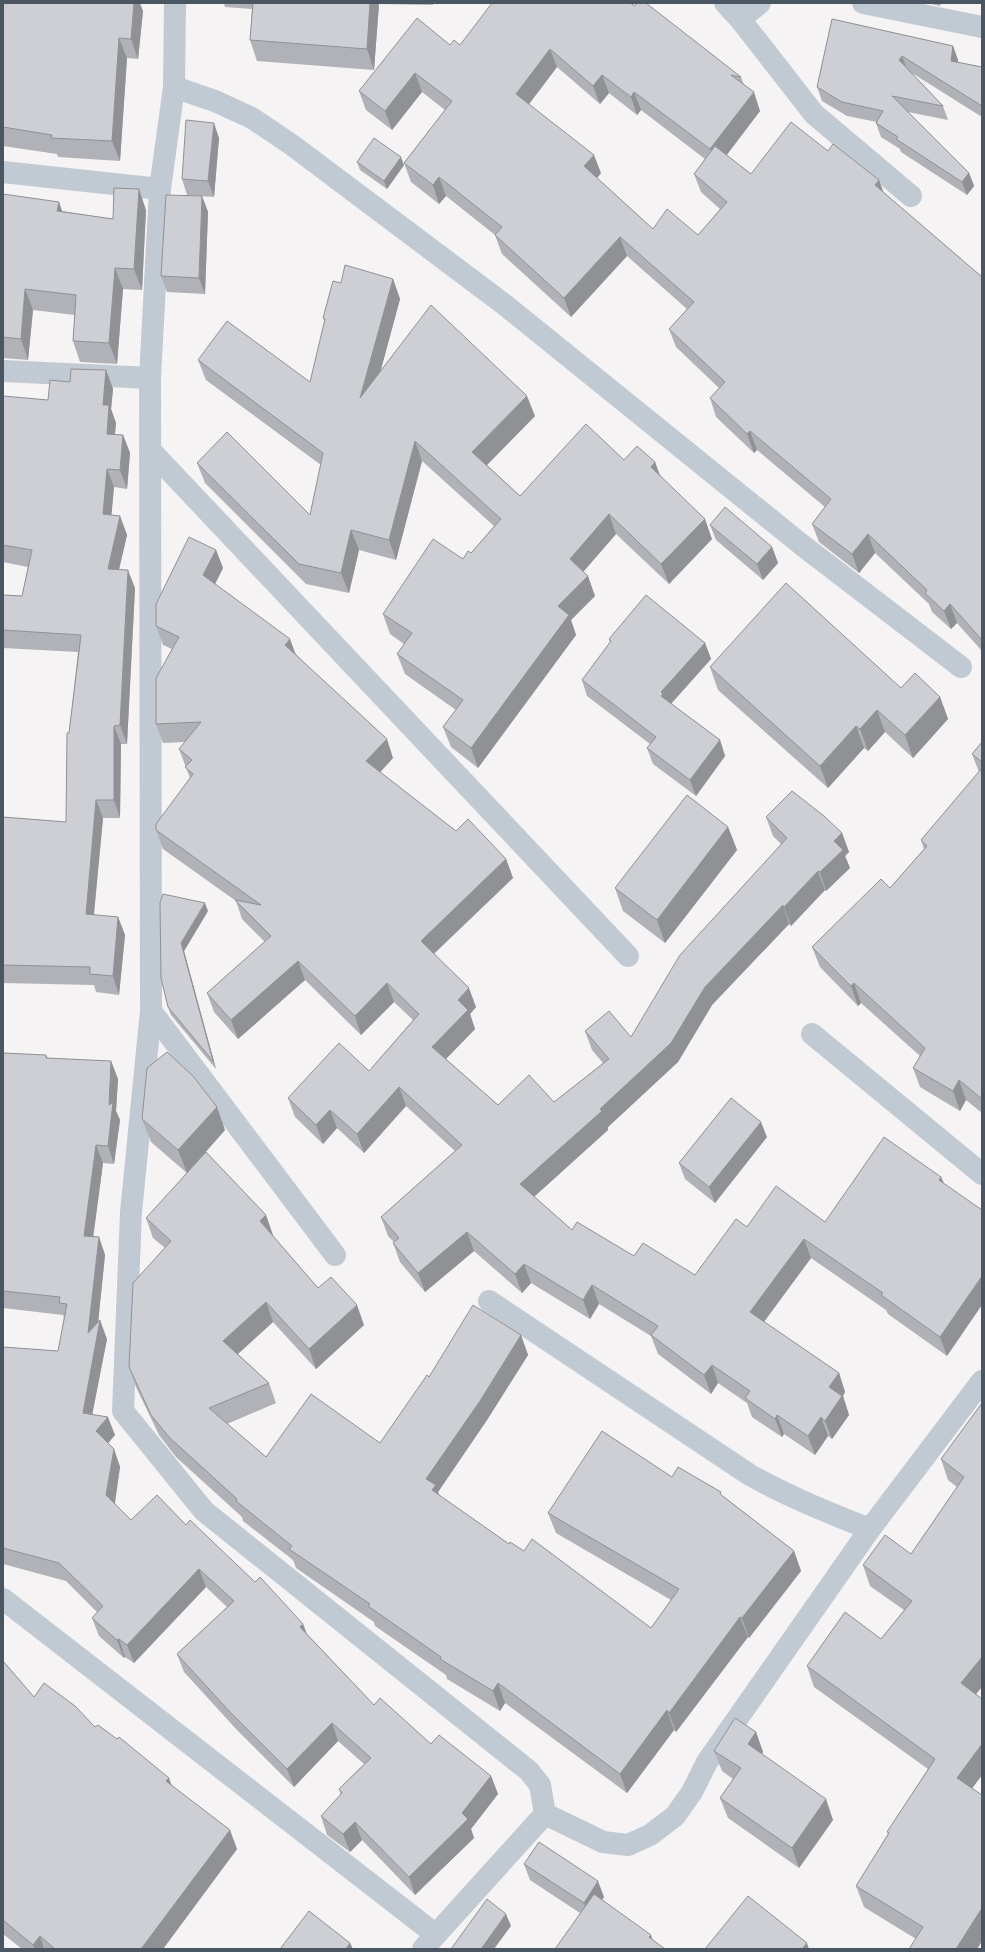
<svg xmlns="http://www.w3.org/2000/svg" width="985" height="1952" font-family="Roboto,sans-serif">
	<style>
		.lines { fill: none; stroke-linecap: round; stroke-linejoin: round }
		.street { stroke: #c1cad2; stroke-width: 22 }
		.wall { fill: #b0b2b7; fill-rule: evenodd }
		.shaded-wall { fill: #909195 }
		.building { fill: #cdcfd5; stroke: #909195 }
	</style>
	<rect width="100%" height="100%" fill="#f5f3f3"/>
	<g class="lines">
		<g class="street">
			<path d="M175,3l-1,84 -14,102 -10,189 1,633 -20,201 -8,199 81,100 325,260 11,14 5,29"/>
			<path d="M725,3l15,16 20,-16"/>
			<path d="M863,3l119,24"/>
			<path d="M740,19l74,95 97,82"/>
			<path d="M174,87l41,14 37,17 40,27 213,160 297,240 159,122"/>
			<path d="M3,172l157,17"/>
			<path d="M3,371l147,7"/>
			<path d="M151,451l477,505"/>
			<path d="M151,1011l184,244"/>
			<path d="M812,1034l170,140"/>
			<path d="M489,1301l261,174c39,22 79,38 120,54"/>
			<path d="M3,1599l432,335"/>
			<path d="M423,1949l122,-135 58,28 25,3 22,-10 25,-19 17,-24 15,-30 163,-233 112,-148"/>
		</g>
	</g>
	<g class="wall">
		<path d="M3,3l140,8 -5,48 -11,-1 -7,103 -62,-4 -1,-3 -54,-8z"/>
		<path d="M224,3h209v2l-54,-1 -5,66 -117,-9 -7,-21 2,-31 -27,-2z"/>
		<path d="M926,3h15l-1,3z"/>
		<path d="M635,6l106,71 3,8 16,26 -34,44 25,19 77,-23 55,41 99,85v374l-25,-28 -6,6 -19,-17 -3,-8 -54,-51 -16,20 -40,-31 -7,-18 13,-17 -68,-57 -3,3 -38,-36 -6,-19 9,-10 -43,-41 -7,-18 18,-20 -60,-53 -56,61 -69,-63 -7,-19 -49,-39 -7,8 -28,-22 -7,-19 41,-53 -23,-18 -30,38 -26,-20 -7,-19 91,-46h10zM557,67l43,37 9,-11 28,22 4,-5 64,49 -11,15 7,18 19,17 -22,26 -45,-6 -56,-51 4,-5 -72,-69z"/>
		<path d="M832,19l121,27 5,14v2l24,5v50l-70,-44 31,33 5,14 -40,-8 61,61 5,13 -7,9 -66,-43 -1,-3 -19,-12 -5,-14 1,-1 -30,-6 -25,-15 -5,-14z"/>
		<path d="M219,138l-5,59 -27,-2 -5,-16z"/>
		<path d="M357,162l47,3 -17,24 -27,-19z"/>
		<path d="M3,194l56,8 3,9 51,8 33,-9 -4,80 -19,-1 -6,75 -37,-2 -7,-21 2,-26 -42,-5 -5,50 -25,-2z"/>
		<path d="M202,196l6,16 -3,82 -38,-2 -6,-16z"/>
		<path d="M393,279l7,20 -20,73 155,44 -48,49 33,31 104,-36 31,2 5,13 52,64 -43,45 -53,-50 -33,38 12,24 -24,24 5,15 -98,133 -27,-21 -8,-20 13,-17 -51,-36 -8,-20 7,-10 -14,-10 -7,-20 88,-61 23,-27 -72,-65 -26,99 -37,-10 -10,43 -43,-9 -101,-101 -8,-20 113,52 11,-50 -115,-85 -8,-20 112,22 15,-60 -2,-4 18,-35z"/>
		<path d="M106,370l7,19 -2,20 5,14 -1,11 8,1 7,18 -3,36 -13,-2 -3,28 9,1 7,19 -8,34 16,19 -8,156h-6l-1,74h-17l-9,97 24,2 7,18 -6,60 -23,-3 -2,-7 -91,-2v-166l63,5 3,-89 9,-81 -75,-4v-53l19,1 6,-29 -25,-5v-166l45,4 22,-18z"/>
		<path d="M710,525l62,22 6,16 -15,17 -47,-40z"/>
		<path d="M216,550l7,18 -8,16 81,70 97,104 -13,14 76,59 50,28 7,19 -79,76 42,53 -6,7 5,15 -29,30 52,46 56,-3 49,-39 -11,-13 -7,-19 46,6 150,-193 -8,-8 -7,-19 76,16 7,19 -4,4 5,12 -24,23 -1,-1 -34,36 -2,-2 -77,81 -34,57 -70,65v3l-74,67 38,33 62,26 61,19 52,-48 78,-5 116,-45 3,6 3,173 -59,-42 -2,-4 -75,-52 -47,64 75,51 6,19 -2,4 6,19 -17,24 -4,-3 -13,19 -31,-21 -2,3 -30,-20 -5,-14 -29,-20 -7,11 -53,-40 -7,-18 -52,-32 -9,15 -59,-36 -9,10 -48,-42 -49,41 -25,-30 -7,-19 1,-1 -6,-6 -7,-19 74,-66 -49,-45 -42,47 -27,-25 -14,16 -28,-27 -7,-19 81,-27 44,-51 -19,-18 -33,33 -56,-55 -67,59 -24,-27 -7,-19 58,-51 -23,-23 -6,-18 -73,-52 -7,-19 34,-52 -11,-29 6,-7 -22,1 -7,-19 16,-75 -9,-4 -7,-19z"/>
		<path d="M609,639l96,4 6,16 -40,45 49,36 5,16 -29,40 -43,-32 -6,-16 3,-4 -63,-48 -5,-16 28,-37z"/>
		<path d="M710,667l191,21 39,9 8,22 -35,39 -28,-26 -17,19 -4,-3 -36,40 -110,-98z"/>
		<path d="M982,742v371l-16,-13 -6,11 -40,-24 -7,-19 7,-12 -59,-53 -3,3 -38,-39 -8,-20 78,-59 34,-39 -3,-9 58,-68 -7,-18z"/>
		<path d="M728,827l9,23 -72,93 -42,-32 -8,-23z"/>
		<path d="M208,911l-24,40 32,118 -45,-54 -3,-8 -7,-29z"/>
		<path d="M3,1053l43,2 2,3 63,3 7,18 -2,32 4,9 -6,44 -11,-1 -10,73 6,1 6,18 -7,67 9,17 -15,75 23,21 -7,8 6,6 6,18 -5,37 16,16 55,5 69,57 48,42 4,10 67,71 57,39 60,32 7,18 -27,35 3,9 -59,57 -53,-55 -12,12 -23,-17 -6,-19 20,-21 -2,-6 25,-25 -26,-23 -44,46 -57,-57 -53,-58 -7,-18 50,-47 -21,-20 -72,76 -9,-6 -1,1 -25,-22 -7,-18 5,-6 -31,-31 -63,-17v-217l55,4 6,-33 -1,-3 -60,-7z"/>
		<path d="M142,1119l83,11 -38,43 -36,-31z"/>
		<path d="M767,1137l-52,66 -30,-24 -6,-16z"/>
		<path d="M146,1218l127,17h-1l46,53 46,37 -48,44 -43,-47 -35,32 31,29 7,20 -49,21 39,33 114,-14 49,-66 92,-42 7,20 -41,65 -49,72 2,4 69,48 142,84 20,-28 -115,-67 -8,-20 124,-36 51,19 71,55 7,20 -52,67 -1,-1 -72,95 -2,-2 -47,63 -122,-90 -5,8 -53,-32 -1,-4 -71,-49 -1,-4 -78,-54 -3,-8 -50,-39 -1,-4 -66,-60 -17,-22 -23,-48 -7,-20 36,-119 -12,-10z"/>
		<path d="M982,1403l-6,291 6,5v76l-10,13 10,153 -5,8h-68l7,-10 -52,-32 -8,-21 32,-52 -1,-2 41,-63 -114,-82 -7,-21 74,-27 23,-29 -34,-24 -7,-21 48,-11 46,-67 -9,-7 -7,-21z"/>
		<path d="M3,1661l31,36 61,30 77,59 65,63 -74,100h-141l-19,-15z"/>
		<path d="M756,1732l7,20 -1,2 71,66 -34,48 -71,-50 -8,-20 13,-19 -11,-8 -8,-20z"/>
		<path d="M524,1864l80,33 -2,3 -22,13 -50,-33z"/>
	</g>
	<g class="shaded-wall">
		<path d="M132,3h8l3,8 -5,48 -7,-20z"/>
		<path d="M370,3h9v1l-5,66 -7,-21z"/>
		<path d="M119,38l8,20 -7,103 -8,-20z"/>
		<path d="M953,46l5,14 -2,15 -5,-14z"/>
		<path d="M550,49l7,18 -34,45 -7,-18z"/>
		<path d="M902,56l5,14 -8,-10z"/>
		<path d="M415,73l7,19 -30,38 -7,-19z"/>
		<path d="M602,75l7,18 -9,11 -7,-18z"/>
		<path d="M634,92l7,18 -4,5 -6,-18z"/>
		<path d="M754,92l6,19 -43,57 -7,-19z"/>
		<path d="M214,123l5,15 -5,59 -6,-16z"/>
		<path d="M594,155l7,18 -10,12 -7,-19z"/>
		<path d="M401,157l3,8 -17,24 -3,-8z"/>
		<path d="M969,173l5,13 -7,9 -5,-13z"/>
		<path d="M439,177l7,19 -7,8 -6,-19z"/>
		<path d="M879,180l7,19 -11,-14z"/>
		<path d="M139,189l7,21 -4,80 -8,-21z"/>
		<path d="M202,196l6,16 -3,82 -6,-16z"/>
		<path d="M59,202l7,21 -9,-12z"/>
		<path d="M620,237l7,19 -56,61 -7,-19z"/>
		<path d="M115,268l8,21 -6,75 -8,-21z"/>
		<path d="M393,279l7,20 -32,119 -8,-20z"/>
		<path d="M25,289l8,21 -5,50 -7,-21z"/>
		<path d="M106,370l7,19 -2,20 5,14 -3,29 -6,-18 -4,-29z"/>
		<path d="M527,396l8,20 -55,56 -8,-20z"/>
		<path d="M750,431l7,19 -3,3 -7,-19z"/>
		<path d="M123,435l7,18 -3,36 -7,-19z"/>
		<path d="M415,441l7,20 -26,99 -7,-20z"/>
		<path d="M655,462l7,20 -11,-15z"/>
		<path d="M107,469l7,18 -4,45 -7,-18z"/>
		<path d="M609,514l7,20 -39,45 -7,-20z"/>
		<path d="M120,516l7,19 -12,52 -7,-18z"/>
		<path d="M705,519l7,20 -43,45 -8,-20z"/>
		<path d="M351,530l8,20 -10,43 -8,-20z"/>
		<path d="M868,534l7,19 -16,20 -7,-19z"/>
		<path d="M772,547l6,16 -15,17 -6,-16z"/>
		<path d="M216,550l7,18 -13,26 -7,-19z"/>
		<path d="M128,570l7,18 -8,156 -7,-19z"/>
		<path d="M588,576l7,20 -24,24 5,15 -98,133 -7,-20 87,-142z"/>
		<path d="M950,604l7,19 -6,6 -7,-18z"/>
		<path d="M290,639l7,19 -12,-13z"/>
		<path d="M705,643l6,16 -43,48 -7,-11v-4z"/>
		<path d="M940,697l8,22 -35,39 -8,-23z"/>
		<path d="M877,710l8,22 -17,19 -8,-22z"/>
		<path d="M114,726l7,18 -1,74 -6,-18z"/>
		<path d="M856,726l8,22 -36,40 -8,-22z"/>
		<path d="M387,739l6,19 -20,22 -7,-19z"/>
		<path d="M720,740l5,16 -29,40 -6,-16z"/>
		<path d="M96,800l7,18 -11,114 -6,-18z"/>
		<path d="M728,827l9,23 -72,93 -8,-23z"/>
		<path d="M842,833l7,19 -4,4 5,12 -24,23 -6,-19 14,-31z"/>
		<path d="M506,859l7,19 -86,82 -6,-19z"/>
		<path d="M818,871l7,19 -34,36 -7,-19z"/>
		<path d="M205,903l3,8 -24,40 32,118 -3,-8 -32,-118z"/>
		<path d="M783,905l6,19 -77,81 -34,57 -70,65v3l-81,73 -7,-19 80,-75 105,-122z"/>
		<path d="M118,917l7,18 -6,60 -6,-19z"/>
		<path d="M298,961l7,19 -67,59 -7,-19z"/>
		<path d="M387,983l7,19 -33,33 -6,-19z"/>
		<path d="M854,983l7,20 -3,3 -7,-20z"/>
		<path d="M469,988l7,19 -6,7 5,15 -36,37 -7,-19 26,-47z"/>
		<path d="M111,1061l7,18 -2,32 4,9 -6,44 -6,-18z"/>
		<path d="M959,1080l7,20 -6,11 -7,-20z"/>
		<path d="M399,1087l7,19 -42,47 -7,-19z"/>
		<path d="M217,1107l8,23 -38,43 -9,-23z"/>
		<path d="M330,1110l7,18 -14,16 -7,-19z"/>
		<path d="M761,1122l6,15 -52,66 -6,-16z"/>
		<path d="M96,1145l7,18 -12,91 -7,-18z"/>
		<path d="M941,1177l7,18 -9,-15z"/>
		<path d="M266,1215l7,20 -6,6 -7,-20z"/>
		<path d="M467,1232l7,19 -49,41 -7,-19z"/>
		<path d="M99,1237l6,18 -9,88 4,-23 7,19 -18,92 -6,-18 5,-80z"/>
		<path d="M804,1239l7,19 -54,73 -7,-19z"/>
		<path d="M524,1264l7,19 -9,10 -7,-19z"/>
		<path d="M982,1276v29l-35,51 -7,-19z"/>
		<path d="M592,1285l7,19 -9,15 -7,-19z"/>
		<path d="M266,1302l7,20 -43,39 -7,-20z"/>
		<path d="M357,1305l7,20 -48,44 -7,-20z"/>
		<path d="M521,1335l7,20 -41,65 -49,72 5,13 -4,5 -13,-31z"/>
		<path d="M712,1365l6,18 -7,11 -7,-19z"/>
		<path d="M839,1373l6,19 -2,4 6,19 -17,24 -7,-18 4,-34z"/>
		<path d="M777,1415l7,19 -2,3 -7,-18z"/>
		<path d="M108,1417l7,18 -13,15 -6,-19z"/>
		<path d="M821,1417l7,19 -13,19 -7,-19z"/>
		<path d="M114,1449l6,18 -7,47 -7,-19z"/>
		<path d="M794,1551l7,20 -52,67 -7,-20z"/>
		<path d="M199,1569l7,18 -72,76 -7,-18z"/>
		<path d="M740,1617l8,20 -72,95 -7,-19z"/>
		<path d="M303,1624l7,19 -10,-16z"/>
		<path d="M119,1639l6,18 -1,1 -7,-18z"/>
		<path d="M982,1657v30l-14,17 -7,-21z"/>
		<path d="M498,1683l7,20 -5,8 -7,-20z"/>
		<path d="M667,1710l7,20 -47,63 -7,-19z"/>
		<path d="M332,1723l6,18 -44,46 -7,-18z"/>
		<path d="M756,1732l7,20 -8,13 -7,-21z"/>
		<path d="M982,1744v31l-17,23 -8,-20z"/>
		<path d="M491,1776l7,18 -27,35 3,9 -59,57 -6,-18 53,-64z"/>
		<path d="M169,1778l7,19 -10,-16z"/>
		<path d="M826,1799l7,21 -34,48 -7,-20z"/>
		<path d="M355,1822l7,18 -12,12 -7,-18z"/>
		<path d="M230,1830l7,19 -74,100h-22z"/>
		<path d="M598,1881l6,16 -14,22 -6,-16z"/>
		<path d="M982,1908v33l-5,8h-21z"/>
		<path d="M506,1914l5,12 -17,23h-13z"/>
		<path d="M651,1935l5,14 -7,-12z"/>
		<path d="M40,1936l4,13h-9l-2,-4z"/>
		<path d="M350,1943l3,6h-7z"/>
		<path d="M807,1943l2,6h-7z"/>
	</g>
	<g class="building">
		<path d="M3,3h131l-3,36 -12,-1 -7,103 -61,-3 1,-3 -49,-8z"/>
		<path d="M253,3h117l-3,46 -117,-9z"/>
		<path d="M492,3h138l5,3 2,-3h9l95,74 -10,-2 23,17 -44,57 -76,-57 -3,5 -29,-22 -9,11 -43,-37 -34,45 78,61 -10,11 69,63 14,-20 31,26 29,-33 -33,-28 21,-28 36,28 40,-52 37,29 5,-7 46,36 -4,5 107,92v363l-32,-36 -6,7 -19,-18 2,-3 -59,-56 -16,20 -40,-30 19,-25 -81,-68 -3,3 -37,-36 15,-16 -56,-53 25,-27 -74,-65 -56,61 -69,-63 7,-8 -63,-50 -6,8 -29,-22 48,-62 -37,-28 -30,38 -26,-20 58,-73 33,27 4,-5 6,5z"/>
		<path d="M832,19l121,27 -2,15 31,6v39l-80,-50 -3,4 44,46 -51,-10 77,77 -7,9 -66,-43 2,-2 -22,-14 7,-12 -41,-9 -25,-15z"/>
		<path d="M186,120l28,3 -6,58 -26,-2z"/>
		<path d="M374,138l27,19 -17,24 -27,-19z"/>
		<path d="M114,188l25,1 -5,80 -19,-1 -6,75 -36,-2 3,-46 -51,-6 -4,50 -18,-2v-143l56,8 -2,9 56,8z"/>
		<path d="M166,195l36,1 -3,82 -38,-2z"/>
		<path d="M345,265l48,14 -33,119 71,-93 96,91 -55,56 48,44 66,-72 38,36 13,-14 18,16 -4,5 54,52 -44,45 -52,-50 -39,45 18,17 -30,30 11,9 -98,133 -28,-21 20,-27 -66,-46 15,-21 -29,-19 50,-75 30,20 5,-8 3,2 30,-34 -86,-78 -26,99 -38,-10 -10,43 -42,-9 -102,-101 30,-31 83,83 13,-62 -125,-93 29,-39 83,61 15,-63 -2,-1 10,-37 8,2z"/>
		<path d="M71,369l35,1 -3,35h6l-2,29 16,1 -3,35 -13,-1 -4,45 17,2 -12,53 20,1 -8,155 -6,1v74h-18l-10,114 32,3 -5,59 -23,-2v-7l-87,-2v-148l63,5 1,-89h2l12,-98 -78,-5v-35l19,1 10,-46 -29,-5v-149l45,4 2,-20 20,2z"/>
		<path d="M725,507l47,40 -15,17 -47,-39z"/>
		<path d="M189,537l27,13 -13,25 87,64 -5,6 102,94 -21,22 90,70 12,-12 38,40 -85,82 48,47 -11,12 10,10 -36,37 66,58 31,-30 25,27 55,-43 -24,-28 24,-20 22,26 49,-82 107,-117 -21,-21 26,-26 32,25 18,17 -8,8 9,9 -23,22 -2,-1 -34,36 -1,-2 -78,82 -34,56 -71,66 2,2 -82,73 52,46 5,-8 57,34 9,-13 52,32 41,-56 11,8 29,-41 49,36 59,-85 57,40 -2,3 43,30v66l-42,61 -59,-42 2,-2 -79,-54 -54,73 89,61 -10,14 13,9 -17,25 -4,-4 -13,19 -31,-21 -2,4 -30,-21 5,-7 -38,-26 -8,10 -53,-40 7,-9 -66,-41 -9,15 -59,-36 -9,10 -48,-42 -49,41 -25,-30 6,-5 -18,-21 81,-72 -63,-58 -42,47 -27,-24 -14,15 -28,-27 51,-55 30,28 50,-57 -32,-31 -32,33 -57,-55 -67,59 -24,-27 64,-57 -36,-36 26,5 -105,-75v-6l37,-50 -8,-7 7,-7 -13,-11 22,-27 -45,2v-46l23,-41 -23,-11v-22z"/>
		<path d="M786,583l115,105 14,-15 25,24 -35,38 -28,-25 -17,19 -4,-3 -36,40 -110,-99z"/>
		<path d="M646,595l59,48 -44,49 2,2 -2,2 59,44 -30,40 -43,-32 9,-11 -74,-57 29,-39 -2,-2z"/>
		<path d="M982,742v20l-10,-8z"/>
		<path d="M982,768v331l-23,-19 -6,11 -40,-23 12,-20 -71,-65 -3,3 -39,-39 69,-68 9,9 37,-42 -6,-6z"/>
		<path d="M687,795l41,32 -71,93 -42,-32z"/>
		<path d="M163,894l42,9 -24,40 32,118 -45,-54 -7,-29 -1,-75z"/>
		<path d="M167,1052l26,24 24,31 -39,43 -36,-31 5,-51z"/>
		<path d="M3,1053l43,2v3l65,3 -2,44 4,-3 -5,44 -12,-1 -12,91 15,1 -11,96 12,-13 -17,93 25,4 -12,14 18,18 -8,46 25,25 26,-25 29,30 4,-5 65,62 5,-5 43,47 -3,3 74,78 6,-7 51,46 8,-9 52,41 -29,37 6,6 -59,58 -54,-55 -12,12 -22,-18 21,-23 -3,-4 32,-31 -39,-35 -45,46 -57,-57 -53,-58 57,-53 -35,-32 -72,76 -8,-6 -2,1 -25,-22 11,-12 -44,-43 -56,-15v-201l55,4 9,-47 -8,-1 1,-6 -57,-6z"/>
		<path d="M731,1098l30,24 -52,65 -30,-24z"/>
		<path d="M206,1152l60,63 -6,6 58,67 13,-11 26,28 -48,44 -43,-47 -43,39 46,42 -60,25 57,49 45,-63 69,49 47,-68 2,2 44,-72 48,30 -41,66 -54,78 10,6 -4,5 77,54 1,-2 14,9 8,-12 119,89 28,-39 -131,-76 54,-82 70,46 6,-10 43,25 -1,2 74,57 -52,67 -2,-1 -71,96 -2,-3 -47,64 -122,-91 -5,8 -53,-32 1,-2 -73,-51 2,-2 -81,-55 3,-3 -56,-45 1,-2 -68,-62 -18,-22 -22,-48 4,-84 38,-42 -25,-23z"/>
		<path d="M982,1403v254l-21,26 21,16v45l-25,34 25,17v113l-26,41h-47l14,-22 -67,-41 33,-53 -2,-1 48,-73 -128,-93 38,-54 36,27 31,-38 -49,-36 22,-30 26,19 53,-77 -23,-18z"/>
		<path d="M3,1661l31,36 10,-14 31,23 20,21 3,-2 19,14 2,-2 50,41 -3,3 64,49 -89,119h-86l-15,-13 -7,9 -30,-25z"/>
		<path d="M735,1718l21,14 -8,12 78,55 -34,49 -72,-50 21,-30 -27,-17z"/>
		<path d="M539,1842l59,39 -14,22 -60,-39z"/>
		<path d="M594,1894l57,41 -2,2 16,12h-110z"/>
		<path d="M748,1896l59,47 -5,6h-97z"/>
		<path d="M487,1899l19,15 -25,35h-30z"/>
		<path d="M309,1911l41,32 -4,6h-66z"/>
	</g>
	<rect width="985" height="1952" fill="none" stroke="#4a5661" stroke-width="8"/>
</svg>
